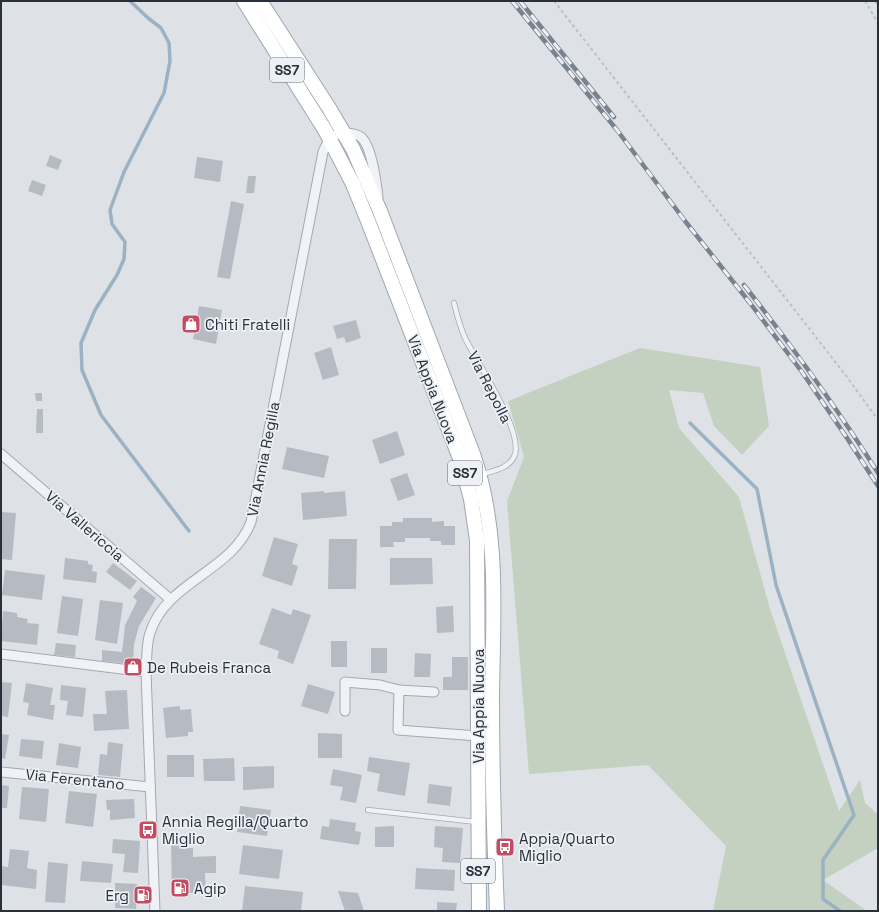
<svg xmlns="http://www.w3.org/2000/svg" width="879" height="912" font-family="'Space Grotesk',sans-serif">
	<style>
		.green { fill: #c4d0c0 }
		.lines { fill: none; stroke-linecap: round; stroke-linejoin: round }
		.stream { stroke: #9bb1c4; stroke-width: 3.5 }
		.building { fill: #b6bbc3 }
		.lane-casing { stroke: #a4a9b0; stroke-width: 6 }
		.street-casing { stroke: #a4a9b0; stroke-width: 11 }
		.primary-casing { stroke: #9ea7b1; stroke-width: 16 }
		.path { stroke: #bcc0c5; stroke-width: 2; stroke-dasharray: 3 3; stroke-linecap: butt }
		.lane { stroke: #f0f2f5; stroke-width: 4.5 }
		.street { stroke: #f0f2f5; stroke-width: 9 }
		.primary { stroke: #fff; stroke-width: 14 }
		.rail-casing { stroke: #79828f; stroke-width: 4.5 }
		.rail { stroke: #edf0f4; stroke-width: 3; stroke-dasharray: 9; stroke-linecap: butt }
		.labels { text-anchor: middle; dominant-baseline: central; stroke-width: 3.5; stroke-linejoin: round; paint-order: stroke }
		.shield { fill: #edf0f4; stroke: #636a73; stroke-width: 1 }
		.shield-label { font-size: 14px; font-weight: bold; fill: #28303c }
		.poi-label { font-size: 15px; fill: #28303c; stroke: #edf0f4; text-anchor: start }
		.street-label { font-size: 15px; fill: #28303c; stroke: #edf0f4 }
	</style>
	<rect width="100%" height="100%" fill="#dee2e6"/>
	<path class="green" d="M640,348l120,19 9,59 -27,29 -28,-29 -11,-33 -34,-3 10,38 60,69 31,112 69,202 21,-31 5,23 11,10h2v35l-55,32 44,31h-154l13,-65 -78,-81 -119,9 -22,-273 17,-44 -16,-56z"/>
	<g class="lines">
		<g class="stream">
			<path d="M130,1l18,17 13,10 8,15 1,18 -6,32 -40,79 -14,38 2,14 13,18 -1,17 -7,16 -22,35 -14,33 1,27 19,45 88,116"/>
			<path d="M690,423l67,66 19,96 78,230 -31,45v39l17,12"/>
		</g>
	</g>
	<g class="building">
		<path d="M50,155l12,5 -4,10 -12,-4z"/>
		<path d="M197,157l26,4 -3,21 -26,-4z"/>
		<path d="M248,176h8l-2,17h-8z"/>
		<path d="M32,180l14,5 -4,11 -14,-5z"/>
		<path d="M231,201l13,3 -14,75 -13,-2z"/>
		<path d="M199,306l23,4 -6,34 -23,-5z"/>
		<path d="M356,320l5,18 -15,5 -2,-6 -7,2 -4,-13z"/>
		<path d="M331,347l8,28 -16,5 -9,-27z"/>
		<path d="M35,393h7v8h-6z"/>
		<path d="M37,409h6v24h-7z"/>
		<path d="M397,431l8,24 -25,9 -8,-24z"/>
		<path d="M287,447l42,9 -5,22 -42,-9z"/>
		<path d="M407,473l8,22 -17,6 -8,-22z"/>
		<path d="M324,491v2l21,-2 2,25 -44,4 -2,-27z"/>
		<path d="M1,512l15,1 -4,47 -11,-1z"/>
		<path d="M403,518h29v4l12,-1v5h11v19h-14v-4h-11v-3h-25v4h-12l1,5h-14v-21h12v-4h11z"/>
		<path d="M274,537l24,7 -6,20 6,2 -6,20 -30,-10z"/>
		<path d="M329,539h28l-1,50h-28z"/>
		<path d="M65,558l23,3v3l5,1 -1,6 5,1 -1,11 -33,-4z"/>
		<path d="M390,558h42l1,26 -43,1z"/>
		<path d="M113,563l24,18 -7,9 -24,-18z"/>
		<path d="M5,570l40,5 -3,25 -40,-5z"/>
		<path d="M141,587l15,11 -17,28 -5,18 -1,20 -31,-3v-11l20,2 3,-27 12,-24 -4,-4z"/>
		<path d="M62,596l21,3 -5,37 -21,-3z"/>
		<path d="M100,600l23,3 -6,41 -22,-4z"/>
		<path d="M453,606l1,26 -17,1 -1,-26z"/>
		<path d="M272,608l19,7 2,-6 18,6 -18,49 -16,-6 2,-7 -20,-7z"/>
		<path d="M3,611l14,2v4l11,2 -1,4 12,1 -2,21 -36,-4z"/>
		<rect x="331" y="641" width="16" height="26"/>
		<path d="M56,643l20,2 -1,12 -21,-2z"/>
		<rect x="371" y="648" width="16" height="25"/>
		<path d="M415,653l16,1 -1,23h-16z"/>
		<path d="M452,657h16v33h-25v-13h9z"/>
		<path d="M1,682l11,1 -4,34 -7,-1z"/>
		<path d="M26,683l27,5 -3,17h5l-2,15 -26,-5 2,-12 -6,-1z"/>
		<path d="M308,684l27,8 -7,22 -27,-8z"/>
		<path d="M61,685l25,3 -3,29 -17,-2 2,-14 -8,-1z"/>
		<path d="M127,690l2,39 -35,2 -1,-17h14l-2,-23z"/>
		<path d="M180,706v4l11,-1 2,23h-5v4l-22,2 -3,-30z"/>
		<path d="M318,733l24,1v24h-24z"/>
		<path d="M1,734l8,1 -4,24 -4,-1z"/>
		<path d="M21,739l23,2 -2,18 -23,-3z"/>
		<path d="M108,742l15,2 -3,33 -22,-2 2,-21 7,1z"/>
		<path d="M59,743l22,4 -3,21 -22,-3z"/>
		<rect x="167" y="755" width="27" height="22"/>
		<path d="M369,757l41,6 -5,33 -28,-5 3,-17 -13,-3z"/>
		<path d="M234,758l1,23h-31l-1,-22z"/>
		<path d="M274,766v22l-31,2v-23z"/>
		<path d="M333,769l29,6 -6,28 -16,-3 3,-13 -13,-2z"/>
		<path d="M429,784l23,3 -2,19 -23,-3z"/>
		<path d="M1,785l8,1 -2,22h-6z"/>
		<path d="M22,787l27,2 -3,33 -27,-3z"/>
		<path d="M69,791l28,3 -4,33 -28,-4z"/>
		<path d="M134,799l1,19 -25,2v-10h-3l-1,-10z"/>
		<path d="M240,806l31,4 -4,26 -30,-4z"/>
		<path d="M330,819l26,4 -1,8 6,1 -2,13 -39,-6 2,-13 7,1z"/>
		<path d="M394,826v21h-19v-20z"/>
		<path d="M435,826l28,2 -3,35 -18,-1 1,-14 -9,-1z"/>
		<path d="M113,839l27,2 -2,32 -15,-1 2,-18 -13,-1z"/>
		<path d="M171,845h10v3h12v9l23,-1v17h-11l1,20h-34z"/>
		<path d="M243,845l40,5 -4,29 -40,-5z"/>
		<path d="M10,849l19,2 -2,17 10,2 -1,19 -35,-4v-19l7,1z"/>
		<path d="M82,861l31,3 -2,19 -31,-2z"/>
		<path d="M48,862l20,2 -3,39 -20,-1z"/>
		<path d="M416,868l39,2 -1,21 -39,-2z"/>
		<path d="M115,883l22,1 -1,25 -21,-1z"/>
		<path d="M245,886l58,6 -2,19h-59z"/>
		<path d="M338,891l20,2 6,18h-19z"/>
		<path d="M437,902l20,1 -1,8h-19z"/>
	</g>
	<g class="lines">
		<defs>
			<g id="lane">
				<path d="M454,303c3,12 6,24 11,35 11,23 61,96 49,119 -6,12 -22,14 -34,18"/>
				<path d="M368,810l109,12"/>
			</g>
			<g id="street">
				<path d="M1,454l169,145"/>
				<path d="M1,654l145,18"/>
				<path d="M434,692l-35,-2 -1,40 80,6"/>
				<path d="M345,711v-29l35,3 19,5"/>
				<path d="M1,772l149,15"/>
				<path d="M155,911l-9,-239c1,-13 0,-27 4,-39 16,-52 82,-61 101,-111l72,-370c4,-10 9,-19 22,-19 5,0 13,1 17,5 10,10 14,44 16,58"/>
			</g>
			<g id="primary">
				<path d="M244,1l81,129 28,54 15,37 93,240 10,38 6,41 2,371"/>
				<path d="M260,1l69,107 24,41 27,62 93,243c27,78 20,161 19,241 0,72 2,144 5,216"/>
			</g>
		</defs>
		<use href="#lane" class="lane-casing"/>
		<use href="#street" class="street-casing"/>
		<use href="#primary" class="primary-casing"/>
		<g class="path">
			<path d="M554,1l293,376 31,43"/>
			<path d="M865,1l13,22"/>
		</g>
		<use href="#lane" class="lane"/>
		<use href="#street" class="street"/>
		<use href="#primary" class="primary"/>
		<defs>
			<g id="rail">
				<path d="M512,1l105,129 68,91 65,82 52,69 45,66 31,48"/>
				<path d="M520,1l94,116"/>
				<path d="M877,1l1,1"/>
				<path d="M744,285c48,61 93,123 134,188"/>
			</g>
		</defs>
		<use href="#rail" class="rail-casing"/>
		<use href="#rail" class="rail"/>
	</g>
	<defs>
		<symbol id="shop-square" viewBox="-11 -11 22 22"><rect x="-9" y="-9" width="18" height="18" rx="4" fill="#c34b62" stroke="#edf0f4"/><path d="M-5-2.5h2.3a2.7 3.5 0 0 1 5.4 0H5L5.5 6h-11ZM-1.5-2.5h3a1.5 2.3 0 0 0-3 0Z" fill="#fff"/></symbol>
		<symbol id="bus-square" viewBox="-11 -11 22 22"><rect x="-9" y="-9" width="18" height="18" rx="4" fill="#c34b62" stroke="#edf0f4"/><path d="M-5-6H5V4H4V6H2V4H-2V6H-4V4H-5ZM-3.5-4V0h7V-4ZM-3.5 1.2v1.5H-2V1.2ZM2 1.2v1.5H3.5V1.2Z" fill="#fff"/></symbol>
		<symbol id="fuel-square" viewBox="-11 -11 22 22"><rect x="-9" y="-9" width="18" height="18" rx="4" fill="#c34b62" stroke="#edf0f4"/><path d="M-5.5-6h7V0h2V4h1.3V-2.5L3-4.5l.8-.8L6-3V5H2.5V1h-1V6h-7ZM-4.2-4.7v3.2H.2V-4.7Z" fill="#fff"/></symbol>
	</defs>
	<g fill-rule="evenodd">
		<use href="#shop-square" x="180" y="313" width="22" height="22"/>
		<use href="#shop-square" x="122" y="656" width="22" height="22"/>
		<use href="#bus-square" x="137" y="819" width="22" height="22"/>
		<use href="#bus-square" x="494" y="836" width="22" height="22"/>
		<use href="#fuel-square" x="169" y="877" width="22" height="22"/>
		<use href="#fuel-square" x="132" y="884" width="22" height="22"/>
	</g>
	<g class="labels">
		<g class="shield">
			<rect x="270" y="58" width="34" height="24" rx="3"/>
			<rect x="448" y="461" width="34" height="24" rx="3"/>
			<rect x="461" y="859" width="34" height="24" rx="3"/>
		</g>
		<g class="shield-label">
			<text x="287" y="70">SS7</text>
			<text x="465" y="473">SS7</text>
			<text x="478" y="871">SS7</text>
		</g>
		<g class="poi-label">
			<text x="205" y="324">Chiti Fratelli</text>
			<text x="147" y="667">De Rubeis Franca</text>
			<text x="162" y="821">Annia Regilla/Quarto<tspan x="162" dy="17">Miglio</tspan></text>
			<text x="519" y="838">Appia/Quarto<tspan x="519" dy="17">Miglio</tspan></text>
			<text x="194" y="888">Agip</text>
			<text x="129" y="895" text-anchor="end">Erg</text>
		</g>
		<g class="street-label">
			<text transform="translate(490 387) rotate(63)">Via Repolla</text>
			<text transform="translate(433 389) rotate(69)">Via Appia Nuova</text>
			<text transform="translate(263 459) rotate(-79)">Via Annia Regilla</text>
			<text transform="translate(85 526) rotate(41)">Via Vallericcia</text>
			<text transform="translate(478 706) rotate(-90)">Via Appia Nuova</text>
			<text transform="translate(75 779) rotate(6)">Via Ferentano</text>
		</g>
	</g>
	<rect width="879" height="912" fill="none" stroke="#28303c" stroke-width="4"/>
</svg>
